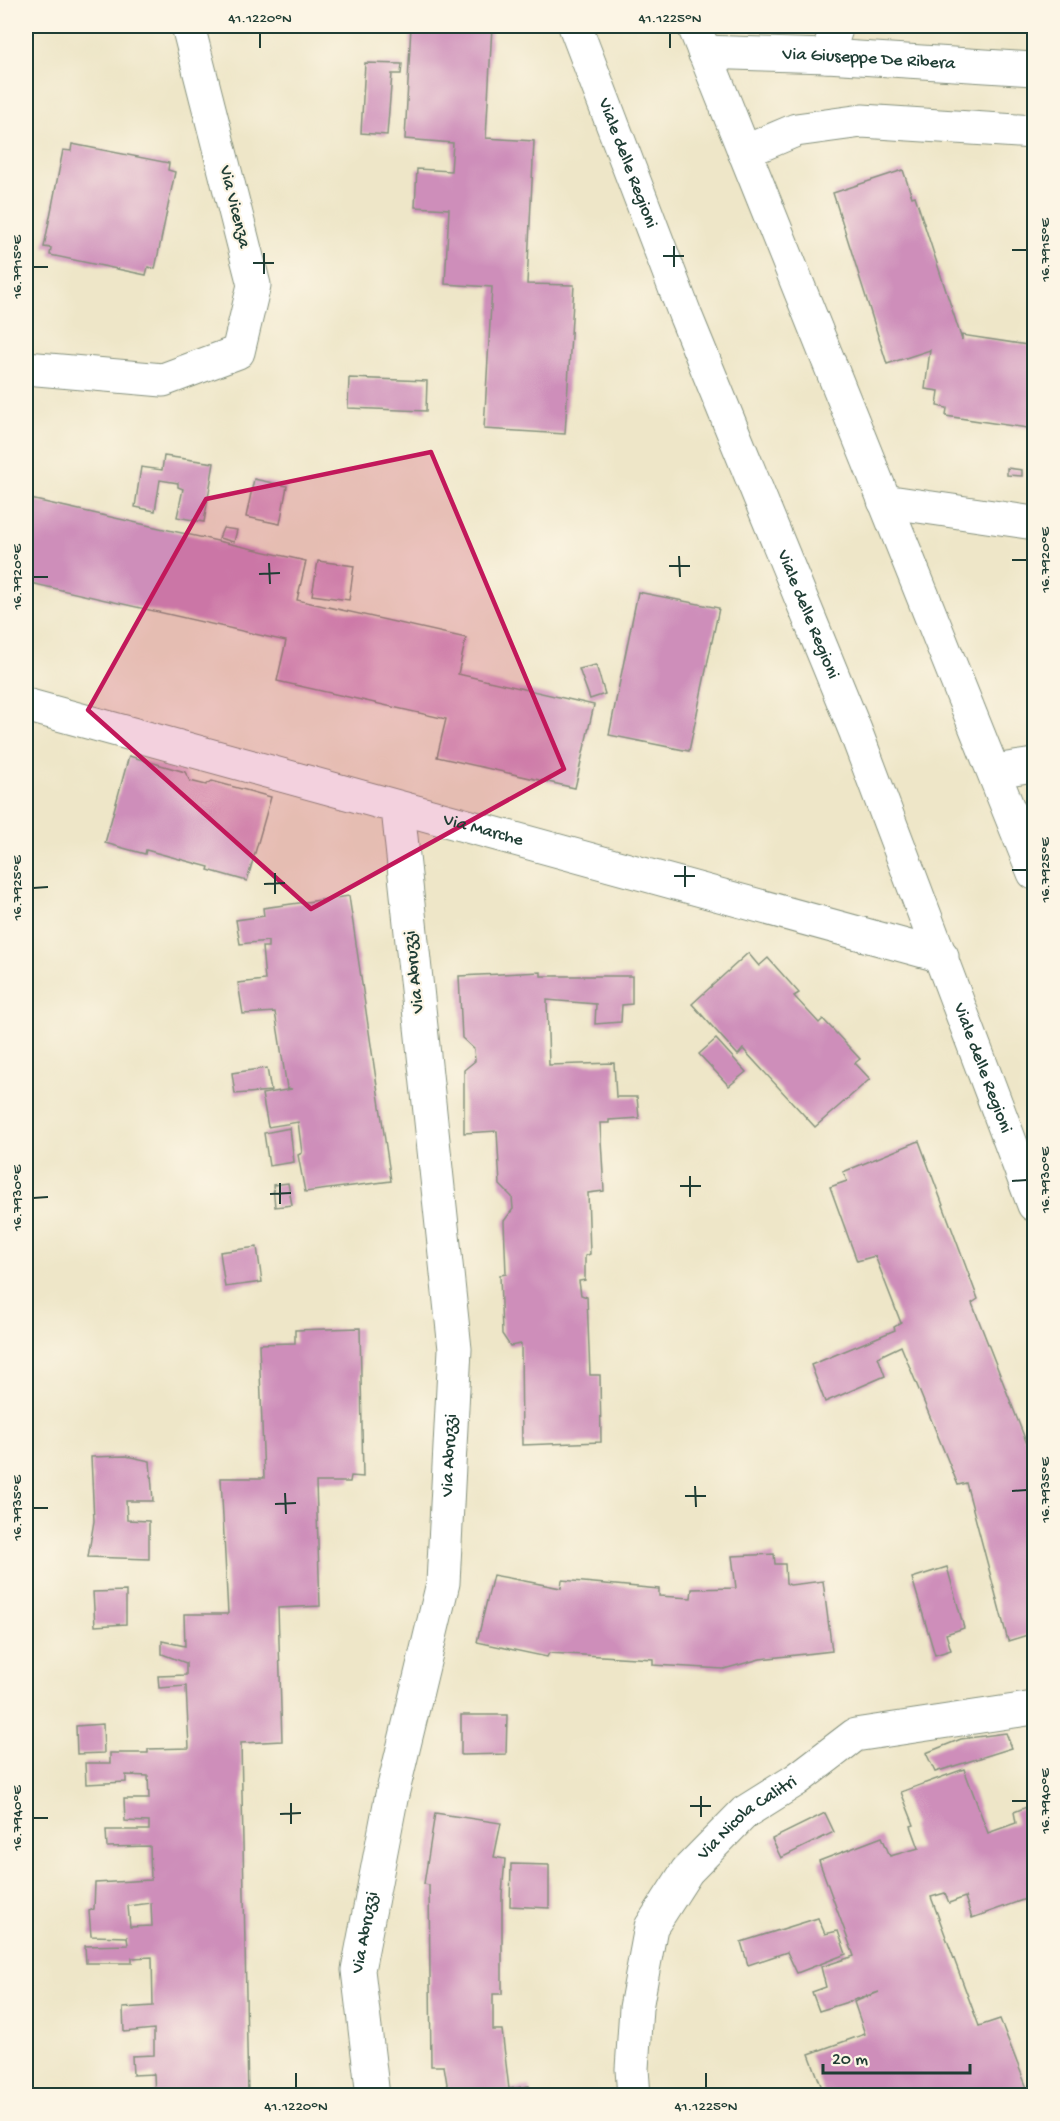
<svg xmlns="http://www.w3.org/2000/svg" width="1060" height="2121" font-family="'Gochi Hand',sans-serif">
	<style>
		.building { fill: #ce8eba; fill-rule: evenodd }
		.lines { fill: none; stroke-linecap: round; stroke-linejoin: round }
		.minor-casing { stroke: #86927e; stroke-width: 35 }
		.minor { stroke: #fff; stroke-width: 33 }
		.marked { fill: #c2185b; fill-opacity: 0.2; stroke: #c2185b; stroke-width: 4.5; stroke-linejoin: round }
		.ticks { fill: none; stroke: #1f3d34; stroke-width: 2 }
		.labels { text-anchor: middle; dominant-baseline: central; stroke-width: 4.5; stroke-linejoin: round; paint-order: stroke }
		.street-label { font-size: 18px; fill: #1f3d34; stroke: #fcf5e5 }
		.neatline { fill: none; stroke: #1f3d34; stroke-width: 2 }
		.ticks-label { font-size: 15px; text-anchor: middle; fill: #1f3d34 }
	</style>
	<rect width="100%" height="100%" fill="#fcf5e5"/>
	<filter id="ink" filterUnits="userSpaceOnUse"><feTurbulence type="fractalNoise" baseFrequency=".0167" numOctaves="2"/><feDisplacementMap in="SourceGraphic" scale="12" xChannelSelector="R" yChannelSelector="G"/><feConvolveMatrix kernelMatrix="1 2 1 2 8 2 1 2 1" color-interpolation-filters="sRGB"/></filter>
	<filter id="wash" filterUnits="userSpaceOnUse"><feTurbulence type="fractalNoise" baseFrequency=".008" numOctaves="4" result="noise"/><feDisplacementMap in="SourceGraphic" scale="24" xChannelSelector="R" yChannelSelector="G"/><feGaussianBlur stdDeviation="1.35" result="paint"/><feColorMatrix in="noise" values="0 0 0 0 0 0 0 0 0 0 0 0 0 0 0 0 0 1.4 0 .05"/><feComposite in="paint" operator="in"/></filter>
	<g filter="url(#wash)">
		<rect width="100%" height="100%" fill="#eee6c8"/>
		<g id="blocks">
			<g class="building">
				<path d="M411,26h81l-6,112 48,3 -7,143 47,1 -9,149 -81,-5 8,-142 -47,-3 4,-75 -34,-2 2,-38 34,2 2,-28 -48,-4z"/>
				<path d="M365,63l37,1 -1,10h-9l-5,61 -26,-2z"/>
				<path d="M72,144l97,19 -1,7 7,2 -20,97 -7,-2 -2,8 -96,-20 1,-7 -7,-1 19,-97 8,1z"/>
				<path d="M903,170l9,27 3,-1 47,144v-5l72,11v83l-88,-13 1,-8 -10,-2 2,-15 -14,-2 5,-39 -43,14 -54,-171z"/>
				<path d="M349,378l78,3 -1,30 -78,-3z"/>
				<path d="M164,456l50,7 -10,59 -27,-5 6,-28 -5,-2v-4l-18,-3 -5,31 -20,-4 6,-40 21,3z"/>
				<path d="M1007,468l15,2v6l-15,-1z"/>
				<path d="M254,479l33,7 -7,38 -34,-7z"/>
				<path d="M26,498l280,63 -9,39 169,38 -8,36 136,31 -19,83 -138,-31 9,-38 -169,-38 9,-40 -260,-59z"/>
				<path d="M223,528l14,2 -3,12 -15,-4z"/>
				<path d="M318,561l36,5 -5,34 -37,-5z"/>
				<path d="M638,592l81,16 -30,143 -80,-16z"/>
				<path d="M596,665l9,29 -15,5 -11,-30z"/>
				<path d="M129,756l56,16 5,9 16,4 6,-4 59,16 -24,84 -39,-11 1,-3 -63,-17 -1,4 -40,-11z"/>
				<path d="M349,896l42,285 -86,11 -7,-37 4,-2 -4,-31 -30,5 -6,-33 30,-5 -5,-1 -12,-76 -32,2 -5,-31 27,-3 -3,-33h6v-6l-28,3 -4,-24 28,-4 -1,-8z"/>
				<path d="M748,953l11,13 9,-8 31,35 -5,3 25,27 4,-4 37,40 -5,4 15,16 -55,48 -72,-78 -5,6 -46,-51z"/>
				<path d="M541,972v4h91v28l-10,1 -1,17 -26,2 1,-20 -49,-4 2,65 65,-2 2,34h21l2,21 -30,2v3h-9l4,68 -16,2 2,61 -5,2v24l-6,1 2,14 6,2 3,78h10l1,67 -79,3 -1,-101 -11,2 -8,-12 -2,-59 6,-1 -2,-53 9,-12 -1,-12 -12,-12 -3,-54 -33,2v-63l11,-9 -1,-12 -12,-11 -3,-62z"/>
				<path d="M716,1039l30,33 -17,14 -30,-32z"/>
				<path d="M267,1068l4,23 -36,3 -3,-21z"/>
				<path d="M290,1128l4,34 -25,4 -5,-33z"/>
				<path d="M919,1141l59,158 -6,4 59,151h3v179l-26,8 -42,-158 -8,2 -57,-139 -23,11 7,19 -60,26 -14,-37 84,-35 -1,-3 7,-4 -26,-67 -18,5 -27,-74 17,-6 -4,-9z"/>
				<path d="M288,1183l4,22 -17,2 -2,-22z"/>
				<path d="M257,1247l5,35 -37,5 -5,-35z"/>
				<path d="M360,1328l3,149 -12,-1 -1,6h-34l4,124 -42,2 4,133 -41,2 7,353h-93l-1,-22 -21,1 -1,-19 22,-1v-26l-30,3 -1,-24 30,-2 -1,-49 -20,1v5h-46l-1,-17 43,-1 -1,-8 -36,-1 -2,-25 5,-2 1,-26 56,-3 -1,-34 -43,1 -1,-17h43v-8l-24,-1 -1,-22h25l-1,-23 -22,-1v7l-40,2 -1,-21h25v-10h38v-4l41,-1 -3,-62 -27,2 -1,-12 28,-1v-12l-24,-9v-13l23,5 -1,-32h44l-7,-136h43l-5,-134 36,-1v-13zM151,1903l1,23 -22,1 -2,-21z"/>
				<path d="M126,1456l24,5 3,40h-27l1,19 22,1v38l-61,-2 6,-36 -3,-64z"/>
				<path d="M774,1554l1,10h10l1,19 4,2 33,-4 9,70 -72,8 -36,10 -71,-4v-6l-104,-6 -2,4 -70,-15 16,-67 68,13 1,-8 97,9v7l32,2 1,-9 44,-1 -4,-32z"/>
				<path d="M947,1567l17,61 -18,6 5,16 -16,5 -23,-77z"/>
				<path d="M126,1591v33l-31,2 -2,-34z"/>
				<path d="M461,1715h46l-1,39 -45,1z"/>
				<path d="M103,1724l1,29 -27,1 -1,-28z"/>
				<path d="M1006,1733l6,15 -77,24 -9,-19 35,-14z"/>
				<path d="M964,1769l24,64 28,-10 -2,-11 20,-8v19l-5,2 2,5 3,-1v67l-62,22 -7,-21 -16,6 -4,-10 -14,4 48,129 21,-7 27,69 -21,8h-50l-2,-6 -16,6h-113l-16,-42 56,-20 -11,-32 25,-10 -60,19 -7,-19 14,-5 -5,-20 33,-11 -35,-95 63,-24 8,19 29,-8 -8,-22 3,-1 -13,-33z"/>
				<path d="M435,1813l66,10 -7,34 11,2 -3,35v100h-9v36h9l7,59 20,-3 2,10h-82l-5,-30h-13l-2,-181 -5,-1z"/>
				<path d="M825,1813l9,19 -53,26 -9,-19z"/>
				<path d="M511,1864l38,1v43l-39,-2z"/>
				<path d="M818,1918l7,16 13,-3 8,23 -49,19 -10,-21 -39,13 -7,-23z"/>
			</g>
		</g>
	</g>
	<g filter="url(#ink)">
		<use href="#blocks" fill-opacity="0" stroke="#86927e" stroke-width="1.5"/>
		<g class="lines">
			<defs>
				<g id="minor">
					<path id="s1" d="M575,26l111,291 169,413 179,475"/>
					<path d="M694,26l340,847"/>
					<path id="s2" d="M704,52l123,4 207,13"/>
					<path d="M827,56l10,-30"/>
					<path d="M744,152l52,-22 66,-9 172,11"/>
					<path d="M26,368l137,12 75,-28 16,-67 -66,-259"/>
					<path d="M884,501l150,22"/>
					<path id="s3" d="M26,705l916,251"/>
					<path d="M994,771l40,-6"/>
					<path id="s4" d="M373,2096l-15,-126 33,-171 52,-216 12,-234 -57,-540"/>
					<path id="s5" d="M634,2096l-2,-27 4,-61 15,-81 36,-56 58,-59 51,-32 59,-45 179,-27"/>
				</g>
			</defs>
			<use href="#minor" class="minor-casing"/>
			<use href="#minor" class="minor"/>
		</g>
	</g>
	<path class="marked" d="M431,452l133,317 -253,140 -223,-199 118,-211z"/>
	<path class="ticks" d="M260,33v15M670,33v15M674,246v21M1012,250h15M264,253v21M663,256h21M253,263h21M33,267h15M679,556l1,21M1012,560h15M269,563l1,21M669,566h21M259,574l21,-1M33,577h15M685,866v21M1012,870h15M275,873v21M674,876h21M264,884l21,-1M33,888l15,-1M690,1176v21M1012,1181l15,-1M280,1183v21M680,1186h21M270,1194l21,-1M33,1198l15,-1M695,1486l1,21M1012,1491l15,-1M285,1493l1,21M685,1496h21M275,1504l21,-1M33,1508h15M701,1796v21M1012,1801h15M291,1803v21M690,1806h21M280,1814l21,-1M33,1818h15M296,2073v15M706,2073v15"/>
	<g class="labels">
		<g class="street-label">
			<text stroke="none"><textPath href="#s2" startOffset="165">Via Giuseppe De Ribera</textPath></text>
			<text stroke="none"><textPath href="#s1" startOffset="147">Viale delle Regioni</textPath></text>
			<text transform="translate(234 207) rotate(76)">Via Vicenza</text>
			<text stroke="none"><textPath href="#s1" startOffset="633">Viale delle Regioni</textPath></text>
			<text stroke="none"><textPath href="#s3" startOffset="474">Via Marche</textPath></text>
			<text transform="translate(415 972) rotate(-96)">Via Abruzzi</text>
			<text stroke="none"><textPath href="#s1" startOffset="1119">Viale delle Regioni</textPath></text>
			<text stroke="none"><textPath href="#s4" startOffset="651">Via Abruzzi</textPath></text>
			<text stroke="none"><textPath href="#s5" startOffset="318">Via Nicola Calitri</textPath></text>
			<text stroke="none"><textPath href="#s4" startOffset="165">Via Abruzzi</textPath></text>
		</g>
	</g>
	<rect width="1060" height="2121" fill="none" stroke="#fcf5e5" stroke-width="66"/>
	<path d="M823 2064v9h147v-9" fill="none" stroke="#1f3d34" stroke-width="3"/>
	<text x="832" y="2064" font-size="18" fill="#1f3d34" stroke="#fcf5e5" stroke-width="4.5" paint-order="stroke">20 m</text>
	<rect x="33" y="33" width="994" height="2055" class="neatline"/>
	<g class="ticks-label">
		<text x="260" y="22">41.1220°N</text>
		<text x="670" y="22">41.1225°N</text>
		<text transform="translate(1044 250) rotate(-90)" y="5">16.7915°E</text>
		<text transform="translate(16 267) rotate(-90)" y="5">16.7915°E</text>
		<text transform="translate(1044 560) rotate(-90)" y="5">16.7920°E</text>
		<text transform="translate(16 577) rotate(-90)" y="5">16.7920°E</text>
		<text transform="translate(1044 870) rotate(-90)" y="5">16.7925°E</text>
		<text transform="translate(16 888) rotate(-90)" y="5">16.7925°E</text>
		<text transform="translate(1044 1180) rotate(-90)" y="5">16.7930°E</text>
		<text transform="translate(16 1198) rotate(-90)" y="5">16.7930°E</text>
		<text transform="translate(1044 1490) rotate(-90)" y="5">16.7935°E</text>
		<text transform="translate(16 1508) rotate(-90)" y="5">16.7935°E</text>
		<text transform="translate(1044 1801) rotate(-90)" y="5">16.7940°E</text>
		<text transform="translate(16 1818) rotate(-90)" y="5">16.7940°E</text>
		<text x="296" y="2110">41.1220°N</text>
		<text x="706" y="2110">41.1225°N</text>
	</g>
</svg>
